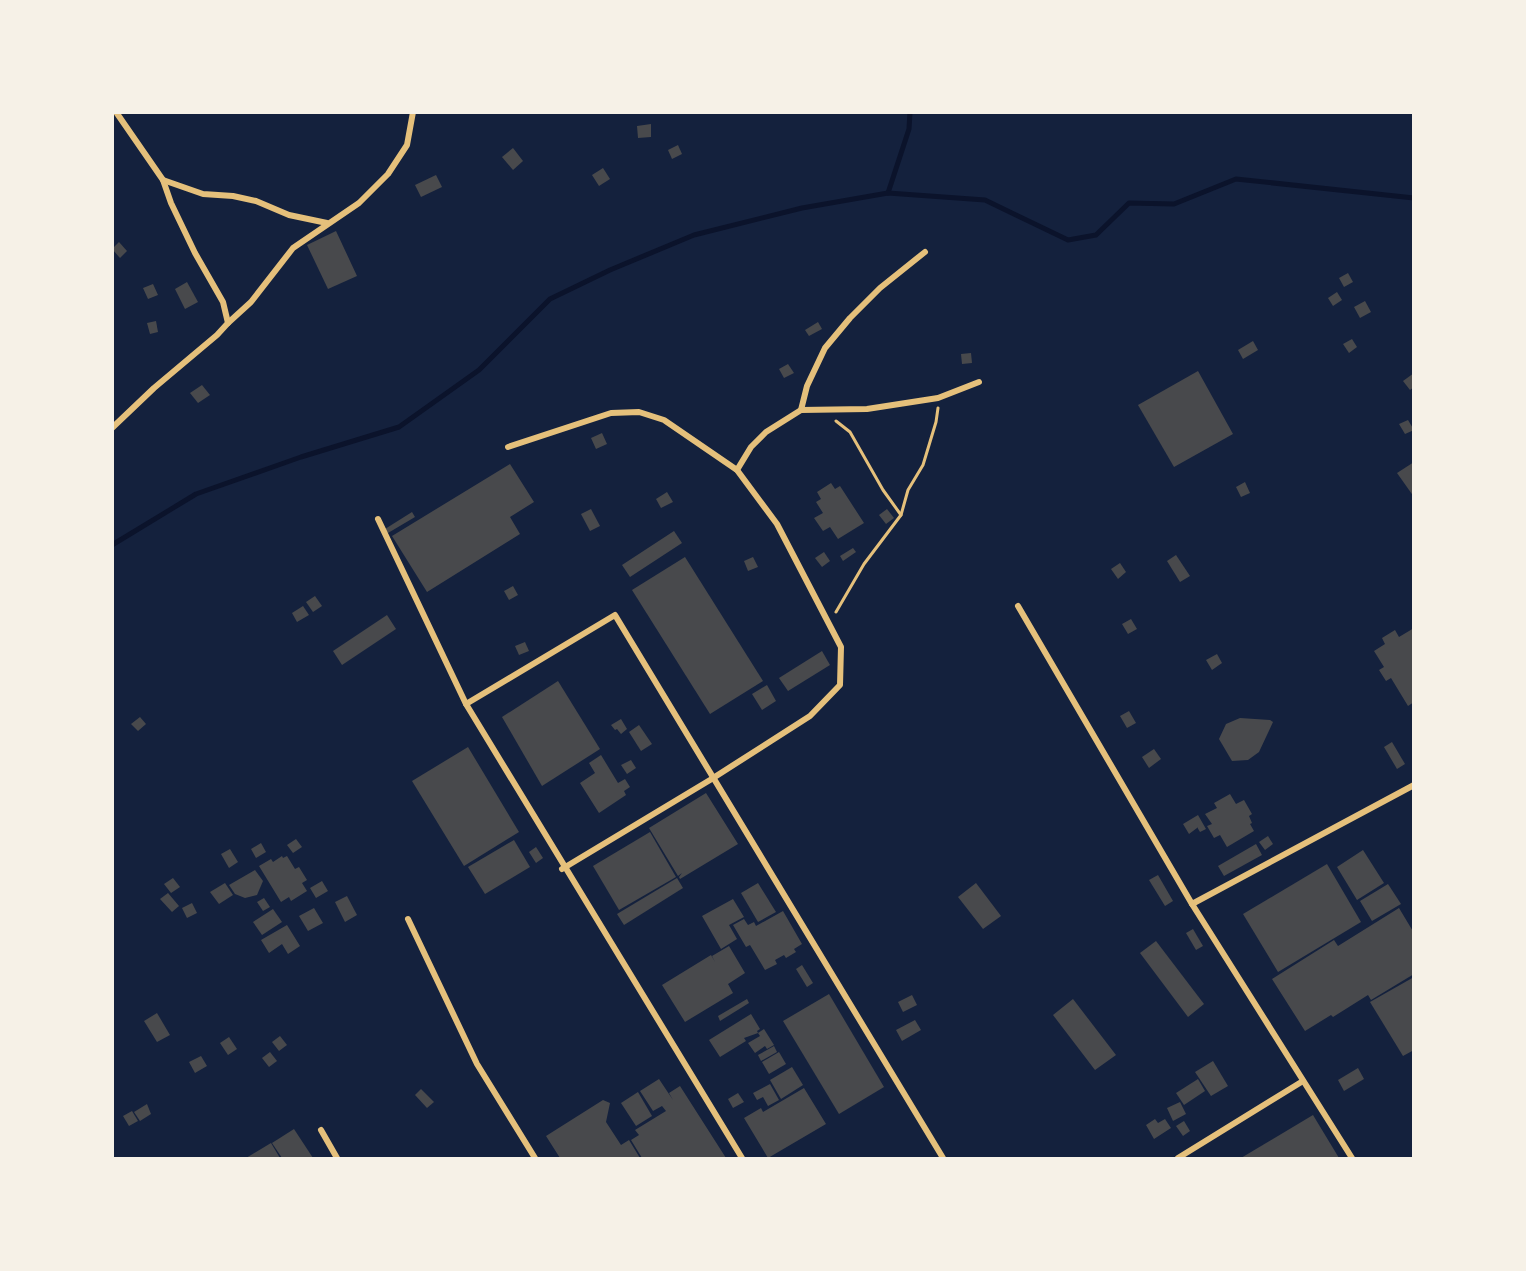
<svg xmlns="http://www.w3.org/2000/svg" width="1526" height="1271" font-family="'Libre Baskerville',serif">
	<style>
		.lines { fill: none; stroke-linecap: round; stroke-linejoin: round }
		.stream { stroke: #0b132b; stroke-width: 5 }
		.building { fill: #48494c }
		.path { stroke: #e5c07b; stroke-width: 3 }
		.minor { stroke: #e5c07b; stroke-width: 6 }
	</style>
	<rect width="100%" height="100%" fill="#14213d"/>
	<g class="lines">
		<g class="stream">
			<path d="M888,193l21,-64 1,-17"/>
			<path d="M112,545l84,-51 105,-37 98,-30 80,-57 71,-71 60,-29 84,-35 108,-27 86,-15 97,7 83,40 28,-5 33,-32 45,1 62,-25 178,19"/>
		</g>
	</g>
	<g class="building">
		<path d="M651,124v13l-13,1 -1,-12z"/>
		<path d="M678,145l4,9 -10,5 -4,-9z"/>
		<path d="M513,148l10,13 -10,9 -11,-13z"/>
		<path d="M603,168l7,11 -11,7 -7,-11z"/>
		<path d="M436,175l6,12 -21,10 -6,-12z"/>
		<path d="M336,231l21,45 -29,13 -21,-44z"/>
		<path d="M119,242l8,9 -7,7 -8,-9z"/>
		<path d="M1348,273l5,9 -9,5 -5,-9z"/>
		<path d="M187,282l11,20 -13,7 -10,-20z"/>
		<path d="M153,284l5,11 -10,4 -5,-11z"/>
		<path d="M1337,292l5,8 -9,6 -5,-8z"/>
		<path d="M1365,301l6,11 -11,6 -6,-11z"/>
		<path d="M156,321l2,11 -8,2 -3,-11z"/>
		<path d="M818,322l4,7 -13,7 -4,-6z"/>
		<path d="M1352,339l5,8 -8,6 -6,-9z"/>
		<path d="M1253,341l5,9 -15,9 -5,-9z"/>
		<path d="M971,353l1,10 -10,1 -1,-10z"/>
		<path d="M788,364l6,9 -10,5 -5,-9z"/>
		<path d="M1198,371l35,63 -59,33 -36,-62z"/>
		<path d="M1414,373v14l-4,3 -7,-9z"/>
		<path d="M202,385l8,10 -12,8 -8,-10z"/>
		<path d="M1408,420l6,10 -9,4 -6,-10z"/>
		<path d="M602,433l5,11 -11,5 -5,-11z"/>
		<path d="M1414,462v35l-17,-24z"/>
		<path d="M510,464l24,38 -24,15 10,17 -93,58 -35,-56z"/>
		<path d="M1245,482l5,11 -9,4 -5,-10z"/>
		<path d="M831,483l4,6 5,-3 24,37 -26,16 -8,-12 -7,4 -9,-13 9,-5 -7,-11 5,-3 -4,-7z"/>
		<path d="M667,492l6,10 -12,6 -5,-9z"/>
		<path d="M591,509l9,17 -10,5 -9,-17z"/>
		<path d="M887,509l7,9 -8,6 -7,-9z"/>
		<path d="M412,512l3,5 -27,16 -3,-4z"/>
		<path d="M674,531l8,12 -52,34 -8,-12z"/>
		<path d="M853,548l3,4 -13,9 -3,-5z"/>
		<path d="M824,552l6,9 -8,6 -7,-9z"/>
		<path d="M1176,555l14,21 -10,6 -13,-21z"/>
		<path d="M685,557l78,124 -53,33 -78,-124z"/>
		<path d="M753,557l5,10 -10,4 -4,-10z"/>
		<path d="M1120,563l6,9 -8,7 -7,-10z"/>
		<path d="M513,586l5,9 -9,5 -5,-9z"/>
		<path d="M315,596l7,10 -9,6 -7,-10z"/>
		<path d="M303,606l6,9 -12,7 -5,-9z"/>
		<path d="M387,615l9,14 -54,36 -9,-14z"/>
		<path d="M1131,619l6,10 -9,5 -6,-10z"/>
		<path d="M1414,628v74l-6,4 -17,-28 -5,3 -7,-11 5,-3 -10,-16 11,-7 -3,-6 13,-8 4,7z"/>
		<path d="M525,642l4,9 -10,4 -4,-9z"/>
		<path d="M822,651l8,14 -42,26 -9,-13z"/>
		<path d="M1217,654l5,9 -10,7 -6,-10z"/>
		<path d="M558,681l42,68 -58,37 -40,-69z"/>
		<path d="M767,685l9,16 -14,9 -10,-16z"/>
		<path d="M1129,711l7,12 -9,5 -7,-12z"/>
		<path d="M140,717l6,7 -8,7 -7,-7z"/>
		<path d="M1240,718l30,2 3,2 -14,30 -11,8 -16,1 -13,-22 7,-15z"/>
		<path d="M621,719l6,10 -6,5 -4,-5 -2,1 -4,-5z"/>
		<path d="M639,725l13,19 -11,7 -12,-19z"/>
		<path d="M1392,742l13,22 -8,5 -13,-22z"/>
		<path d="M468,747l51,85 -55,34 -52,-85z"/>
		<path d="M1154,749l7,10 -12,9 -7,-11z"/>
		<path d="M601,755l17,28 7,-4 5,8 -6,4 2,4 -27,18 -19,-30 15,-10 -6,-10z"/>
		<path d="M631,760l5,8 -9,6 -6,-9z"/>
		<path d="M706,793l32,51 -58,35 -1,-2 3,-4 -4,3 -29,-48z"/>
		<path d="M1230,794l6,10 8,-4 8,14 -3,2 3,7 -2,1 4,7 -27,16 -7,-12 -6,3 -7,-12 5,-2 -7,-10 12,-6 -3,-5z"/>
		<path d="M1198,815l8,14 -6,3 -3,-5v1l-8,6 -6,-10z"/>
		<path d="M650,832l26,45 -57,33 -26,-44z"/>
		<path d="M1268,836l5,8 -8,6 -6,-8z"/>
		<path d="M296,839l6,8 -9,6 -6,-8z"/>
		<path d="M514,840l16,27 -45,27 -17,-27z"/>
		<path d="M261,843l5,9 -10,6 -5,-9z"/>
		<path d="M1256,844l6,11 -38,21 -6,-10z"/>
		<path d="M536,847l7,11 -7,5 -7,-11z"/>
		<path d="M230,849l8,13 -9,6 -8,-14z"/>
		<path d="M1363,850l21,33 -27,17 -20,-33z"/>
		<path d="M282,856l1,2 4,-2 8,13 4,-2 8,13 -5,3 5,8 -16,10 -2,-4 -8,5 -22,-36 12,-7 2,3z"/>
		<path d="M1327,864l34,58 -83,50 -35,-58z"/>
		<path d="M255,870l8,11 -6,14 -12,3 -10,-4 -6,-9z"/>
		<path d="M1158,875l15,26 -8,5 -16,-26z"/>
		<path d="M173,878l7,9 -9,6 -7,-9z"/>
		<path d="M677,878l6,10 -59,37 -7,-11z"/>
		<path d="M322,881l6,10 -12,7 -6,-10z"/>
		<path d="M225,883l8,12 -14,9 -9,-12z"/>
		<path d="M758,883l18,29 -18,10 -17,-29z"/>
		<path d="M976,883l25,33 -18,13 -25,-32z"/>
		<path d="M1388,884l13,20 -29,17 -12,-20z"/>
		<path d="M168,893l11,13 -7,6 -12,-13z"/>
		<path d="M347,896l10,19 -12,7 -10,-20z"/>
		<path d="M264,898l6,9 -7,4 -6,-9z"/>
		<path d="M733,899l11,18 -15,8 8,14 -16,10 -19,-33z"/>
		<path d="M192,903l5,10 -10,5 -5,-10z"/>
		<path d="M314,908l9,15 -15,8 -9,-15z"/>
		<path d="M1399,908l15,25v41l-43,26 -3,-5 -35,22 -2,-2 -26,16 -33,-52 62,-39 4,6z"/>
		<path d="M273,909l9,13 -20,13 -9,-13z"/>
		<path d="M783,911l19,33 -8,5 2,3 -10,6 -2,-3 -9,5 2,4 -12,6 -15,-25 -4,2 -13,-22 11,-6 4,6 6,-3 2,4z"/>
		<path d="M287,925l13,21 -12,8 -6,-10 -13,9 -8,-13z"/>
		<path d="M1193,929l10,17 -7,4 -10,-17z"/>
		<path d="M1156,941l48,63 -16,13 -48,-64z"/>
		<path d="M729,946l16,27 -17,11 5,9 -48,29 -23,-37 49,-30 4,7 -3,-6z"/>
		<path d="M802,965l11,18 -6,4 -11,-18z"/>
		<path d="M1414,977v73l-11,6 -33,-54z"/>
		<path d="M829,994l55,93 -45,27 -56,-93z"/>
		<path d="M912,995l5,10 -14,7 -5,-10z"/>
		<path d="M747,999l2,4 -29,18 -2,-5z"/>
		<path d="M1073,999l43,56 -21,15 -42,-55z"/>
		<path d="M157,1013l13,22 -13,7 -13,-21z"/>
		<path d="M751,1014l9,15 -3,2 1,2 -14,5 2,3 -26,16 -11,-17z"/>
		<path d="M915,1020l6,10 -19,11 -6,-11z"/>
		<path d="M764,1029l10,16 -7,4 -2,-3 -10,7 -7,-10 12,-7 -2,-3z"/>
		<path d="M280,1036l7,9 -8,6 -7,-9z"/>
		<path d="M229,1037l8,12 -9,6 -8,-12z"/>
		<path d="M774,1046l3,6 -16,9 -3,-6z"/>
		<path d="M270,1052l7,9 -8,6 -7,-9z"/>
		<path d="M779,1052l7,12 -17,10 -7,-12z"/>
		<path d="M201,1056l6,10 -12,7 -6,-11z"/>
		<path d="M1213,1061l15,25 -17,10 -16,-24z"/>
		<path d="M792,1067l11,18 -22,14 -11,-19z"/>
		<path d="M1358,1068l6,11 -20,12 -6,-11z"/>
		<path d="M659,1079l14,21 -4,-7 11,-7 46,72h-84l-11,-18 8,-5 -4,-5 31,-19 -4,-5 -9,5 -13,-20z"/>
		<path d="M1198,1079l7,12 -21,14 -8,-12z"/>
		<path d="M770,1084l9,16 -11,6 -5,-9 -6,3 -4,-7z"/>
		<path d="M804,1088l22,36 -58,34 -24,-40 17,-10 2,4z"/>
		<path d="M421,1089l13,13 -7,6 -12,-13z"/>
		<path d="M638,1092l14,24 -16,10 -15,-23z"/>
		<path d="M738,1093l6,9 -11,6 -5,-9z"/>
		<path d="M603,1100l7,3 -4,19 15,23 8,-5 11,18h-80l-14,-22z"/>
		<path d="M1180,1102l6,12 -13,7 -6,-13z"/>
		<path d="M147,1104l4,10 -11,7 -6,-9z"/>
		<path d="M132,1111l6,10 -9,5 -6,-10z"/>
		<path d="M1313,1115l26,43h-98z"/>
		<path d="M1155,1119l3,4 7,-4 6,9 -17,11 -8,-14z"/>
		<path d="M1184,1121l6,10 -7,5 -7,-10z"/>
		<path d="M294,1129l19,29h-31l-10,-15z"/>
		<path d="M271,1143l9,15h-34z"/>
	</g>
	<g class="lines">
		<g class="path">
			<path d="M836,421l14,11 33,58 18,25"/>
			<path d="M836,612l28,-48 37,-49 7,-25 15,-25 13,-43 2,-14"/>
		</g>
		<g class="minor">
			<path d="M163,180l40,14 30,2 23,5 33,14 38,8"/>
			<path d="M228,323l23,-21 42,-54 66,-45 29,-29 19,-29 6,-33"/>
			<path d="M801,410l6,-24 18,-38 25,-30 30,-30 45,-36"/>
			<path d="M112,428l42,-40 63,-53 11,-12 -5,-21 -28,-49 -24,-50 -8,-23 -47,-68"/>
			<path d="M508,447l103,-34 28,-1 25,8 73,50 40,54 64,123 -1,38 -30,31 -100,64 -148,89"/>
			<path d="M737,470l14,-23 15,-15 35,-22 66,-1 71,-11 41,-16"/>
			<path d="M378,519l88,185 276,454"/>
			<path d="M1018,606l174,298 160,254"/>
			<path d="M466,704l149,-89 328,543"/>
			<path d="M1192,904l222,-119"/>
			<path d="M408,919l69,145 58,94"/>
			<path d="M321,1130l16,28"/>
			<path d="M1178,1158l125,-77"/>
		</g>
	</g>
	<rect width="1526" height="1271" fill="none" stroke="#f6f1e7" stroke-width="228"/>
</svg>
